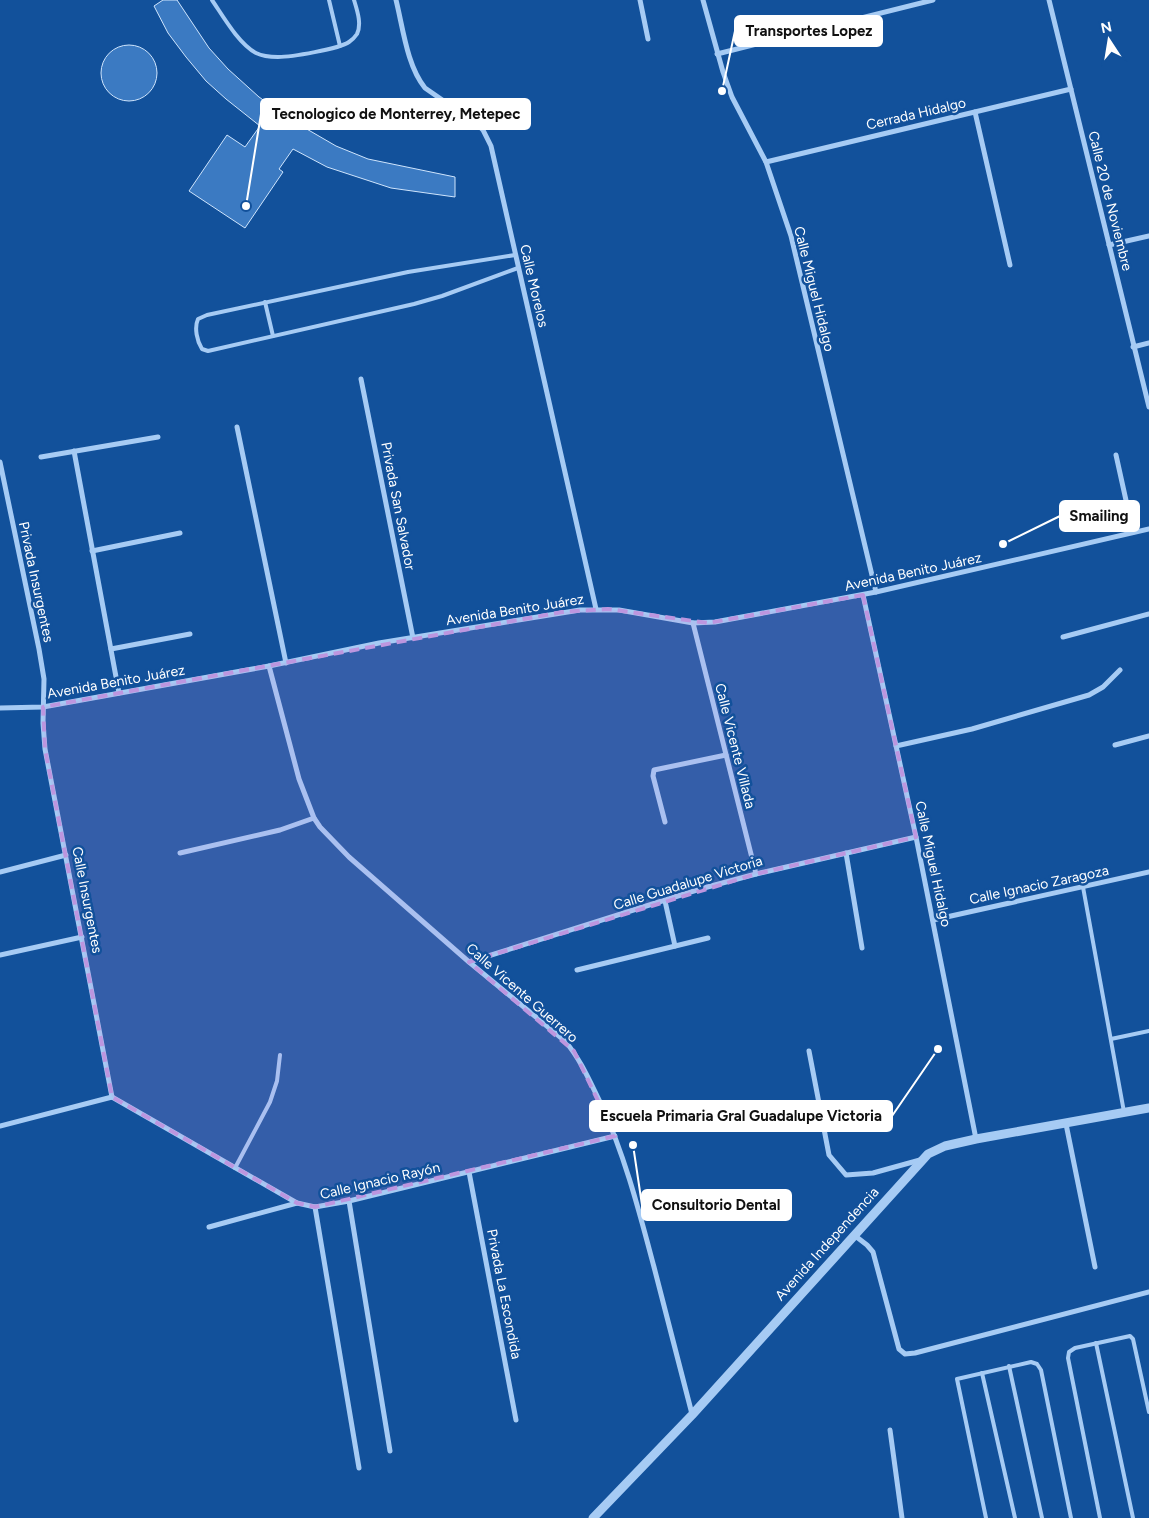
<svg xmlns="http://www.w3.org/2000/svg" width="1149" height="1518" font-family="Figtree,sans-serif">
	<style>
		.building { fill: #3b7ac2; stroke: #cfe5fd }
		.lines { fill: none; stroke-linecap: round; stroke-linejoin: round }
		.service { stroke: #a6cbf4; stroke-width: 4 }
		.minor { stroke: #a6cbf4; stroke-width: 5 }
		.tertiary { stroke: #a6cbf4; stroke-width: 9 }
		.marked { fill: #bd96df; fill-opacity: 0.2; stroke: #bd96df; stroke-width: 4; stroke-dasharray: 10 6; stroke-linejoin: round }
		.labels { text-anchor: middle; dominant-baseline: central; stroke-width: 5; stroke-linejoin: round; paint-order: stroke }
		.street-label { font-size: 14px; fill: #fff; stroke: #12519b }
		.leader { fill: none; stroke: #fff; stroke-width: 2 }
		.callout-dot { fill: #fff; stroke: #12519b; stroke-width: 2 }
		.callout { fill: #fff; stroke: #fff; stroke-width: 2 }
		.callout-label { font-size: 15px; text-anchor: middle; font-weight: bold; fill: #111 }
	</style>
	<rect width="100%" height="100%" fill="#12519b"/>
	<g class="building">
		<path d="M163,0h14l32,48 19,21 31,28 20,14 26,17 31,18 32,13 87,18v20l-64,-9 -64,-21 -34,-18 -14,20 4,3 -38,56 -56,-37 38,-56 18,12 15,-21 -34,-27 -20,-18 -20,-24 -18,-24 -14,-27z"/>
		<circle cx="129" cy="73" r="28"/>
	</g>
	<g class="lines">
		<g class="service">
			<path d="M212,0c11,16 26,43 44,53 6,3 15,4 22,4 13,0 61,-8 71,-15 3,-2 6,-5 8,-8 5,-10 0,-24 -3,-34"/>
			<path d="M329,0l11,46"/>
			<path d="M515,255l-107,17 -201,43 -9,4c-4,9 -1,22 4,30l6,2 206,-47 28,-8 76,-28"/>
			<path d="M265,302l8,34"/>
			<path d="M1083,887l41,225"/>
			<path d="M1111,1039l38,-8"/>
			<path d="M235,1168l35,-66 7,-21 3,-26"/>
			<path d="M1096,1343l37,175"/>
			<path d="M1009,1366l33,152"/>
			<path d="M982,1373l33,145"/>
			<path d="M986,1518l-29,-139 74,-17 6,2 4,6 30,148"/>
			<path d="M1100,1518l-32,-160 1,-6 6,-4 55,-12 3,3 16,73"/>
		</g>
		<g class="minor">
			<path d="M396,0c7,28 11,66 29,88l52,36 6,6 8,16 105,463"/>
			<path d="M640,0l8,39"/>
			<path d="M703,0l20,72 9,25 34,65 25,74 85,356"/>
			<path d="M1049,0l100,407"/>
			<path d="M717,54l216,-54"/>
			<path d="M975,112l35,153"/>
			<path d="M766,162l305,-73"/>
			<path d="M1109,245l40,-9"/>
			<path d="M1133,347l16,-4"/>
			<path d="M361,379l52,259"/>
			<path d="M237,427l49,236"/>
			<path d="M74,451l45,242"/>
			<path d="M1116,455l17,77"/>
			<path d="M41,457l117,-20"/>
			<path d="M0,462l39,187 5,30 -1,44 2,26 67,348"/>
			<path d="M92,551l88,-18"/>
			<path d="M863,595l53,242 60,302"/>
			<path d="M693,623l63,251"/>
			<path d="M1063,637l86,-23"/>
			<path d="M111,649l79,-15"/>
			<path d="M269,666l30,113 15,39 6,9 29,30 120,105 96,79c16,19 25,41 36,63 24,52 38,107 53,163 13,49 25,98 38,147"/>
			<path d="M0,708l43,-1 226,-41 110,-23 201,-33h39l74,13 22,-1 161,-30 273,-63"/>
			<path d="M1115,745l34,-9"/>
			<path d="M896,746l76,-17 117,-34 14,-8 17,-17"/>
			<path d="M665,822l-12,-46 1,-6 72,-15"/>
			<path d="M180,853l100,-23 34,-12"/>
			<path d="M846,853l16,95"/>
			<path d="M0,872l66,-17"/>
			<path d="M665,901l10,45"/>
			<path d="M933,920l216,-48"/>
			<path d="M0,955l82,-18"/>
			<path d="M469,962l231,-73 56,-15 160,-37"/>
			<path d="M577,970l131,-32"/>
			<path d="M809,1051l20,104 17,20 27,-2 47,-13"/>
			<path d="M112,1097l185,106 18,4 34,-6 266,-65"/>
			<path d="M1066,1124l29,143"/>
			<path d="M0,1126l112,-29"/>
			<path d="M469,1172l47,248"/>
			<path d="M349,1201l41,250"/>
			<path d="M315,1207l44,261"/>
			<path d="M209,1227l88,-24"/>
			<path d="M854,1235l13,10 6,7 26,97 6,5 10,-1 234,-61"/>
			<path d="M890,1430l12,88"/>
		</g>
		<path class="tertiary" d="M593,1518l99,-103 236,-261 17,-8 31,-7 173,-31"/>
	</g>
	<path class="marked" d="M863,595l53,242 -160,37 -287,88 105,89 41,85 -300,71 -18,-4 -185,-106 -67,-348 -2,-42 519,-95 46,-3 100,14z"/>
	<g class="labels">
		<g class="street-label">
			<text transform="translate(916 114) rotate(-13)">Cerrada Hidalgo</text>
			<text transform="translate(1110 201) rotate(76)">Calle 20 de Noviembre</text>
			<text transform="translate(534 286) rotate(77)">Calle Morelos</text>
			<text transform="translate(814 289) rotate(76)">Calle Miguel Hidalgo</text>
			<text transform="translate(398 506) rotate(79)">Privada San Salvador</text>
			<text transform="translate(913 572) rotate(-12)">Avenida Benito Juárez</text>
			<text transform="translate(36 582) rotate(78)">Privada Insurgentes</text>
			<text transform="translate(515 610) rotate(-9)">Avenida Benito Juárez</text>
			<text transform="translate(116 682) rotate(-10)">Avenida Benito Juárez</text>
			<text transform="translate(735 746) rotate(76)">Calle Vicente Villada</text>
			<text transform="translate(933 864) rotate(78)">Calle Miguel Hidalgo</text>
			<text transform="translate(688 883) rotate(-17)">Calle Guadalupe Victoria</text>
			<text transform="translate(1039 885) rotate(-12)">Calle Ignacio Zaragoza</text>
			<text transform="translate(87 900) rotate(79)">Calle Insurgentes</text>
			<text transform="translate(522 993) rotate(41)">Calle Vicente Guerrero</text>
			<text transform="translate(380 1181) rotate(-13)">Calle Ignacio Rayón</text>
			<text transform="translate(827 1244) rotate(-48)">Avenida Independencia</text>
			<text transform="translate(504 1294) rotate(79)">Privada La Escondida</text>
		</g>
	</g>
	<path class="leader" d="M722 91L735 31M246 206L261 114M1003 544L1060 516M938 1049L892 1116M633 1145L642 1205"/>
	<g class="callout-dot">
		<circle cx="722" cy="91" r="5"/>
		<circle cx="246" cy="206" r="5"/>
		<circle cx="1003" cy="544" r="5"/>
		<circle cx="938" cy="1049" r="5"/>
		<circle cx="633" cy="1145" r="5"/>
	</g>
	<g class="callout">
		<rect x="735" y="16" width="147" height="30" rx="5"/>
		<rect x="261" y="99" width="269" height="30" rx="5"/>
		<rect x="1060" y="501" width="79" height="30" rx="5"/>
		<rect x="590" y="1101" width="302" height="30" rx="5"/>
		<rect x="642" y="1190" width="149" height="30" rx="5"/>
	</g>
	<g class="callout-label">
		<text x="809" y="36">Transportes Lopez</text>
		<text x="396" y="119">Tecnologico de Monterrey, Metepec</text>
		<text x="1099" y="521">Smailing</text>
		<text x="741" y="1121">Escuela Primaria Gral Guadalupe Victoria</text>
		<text x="716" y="1210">Consultorio Dental</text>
	</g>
	<g transform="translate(1109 40) rotate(348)" stroke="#12519b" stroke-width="4" paint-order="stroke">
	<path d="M0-4L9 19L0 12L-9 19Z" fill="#ffffff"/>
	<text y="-8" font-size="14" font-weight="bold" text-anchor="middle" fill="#ffffff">N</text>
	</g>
</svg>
